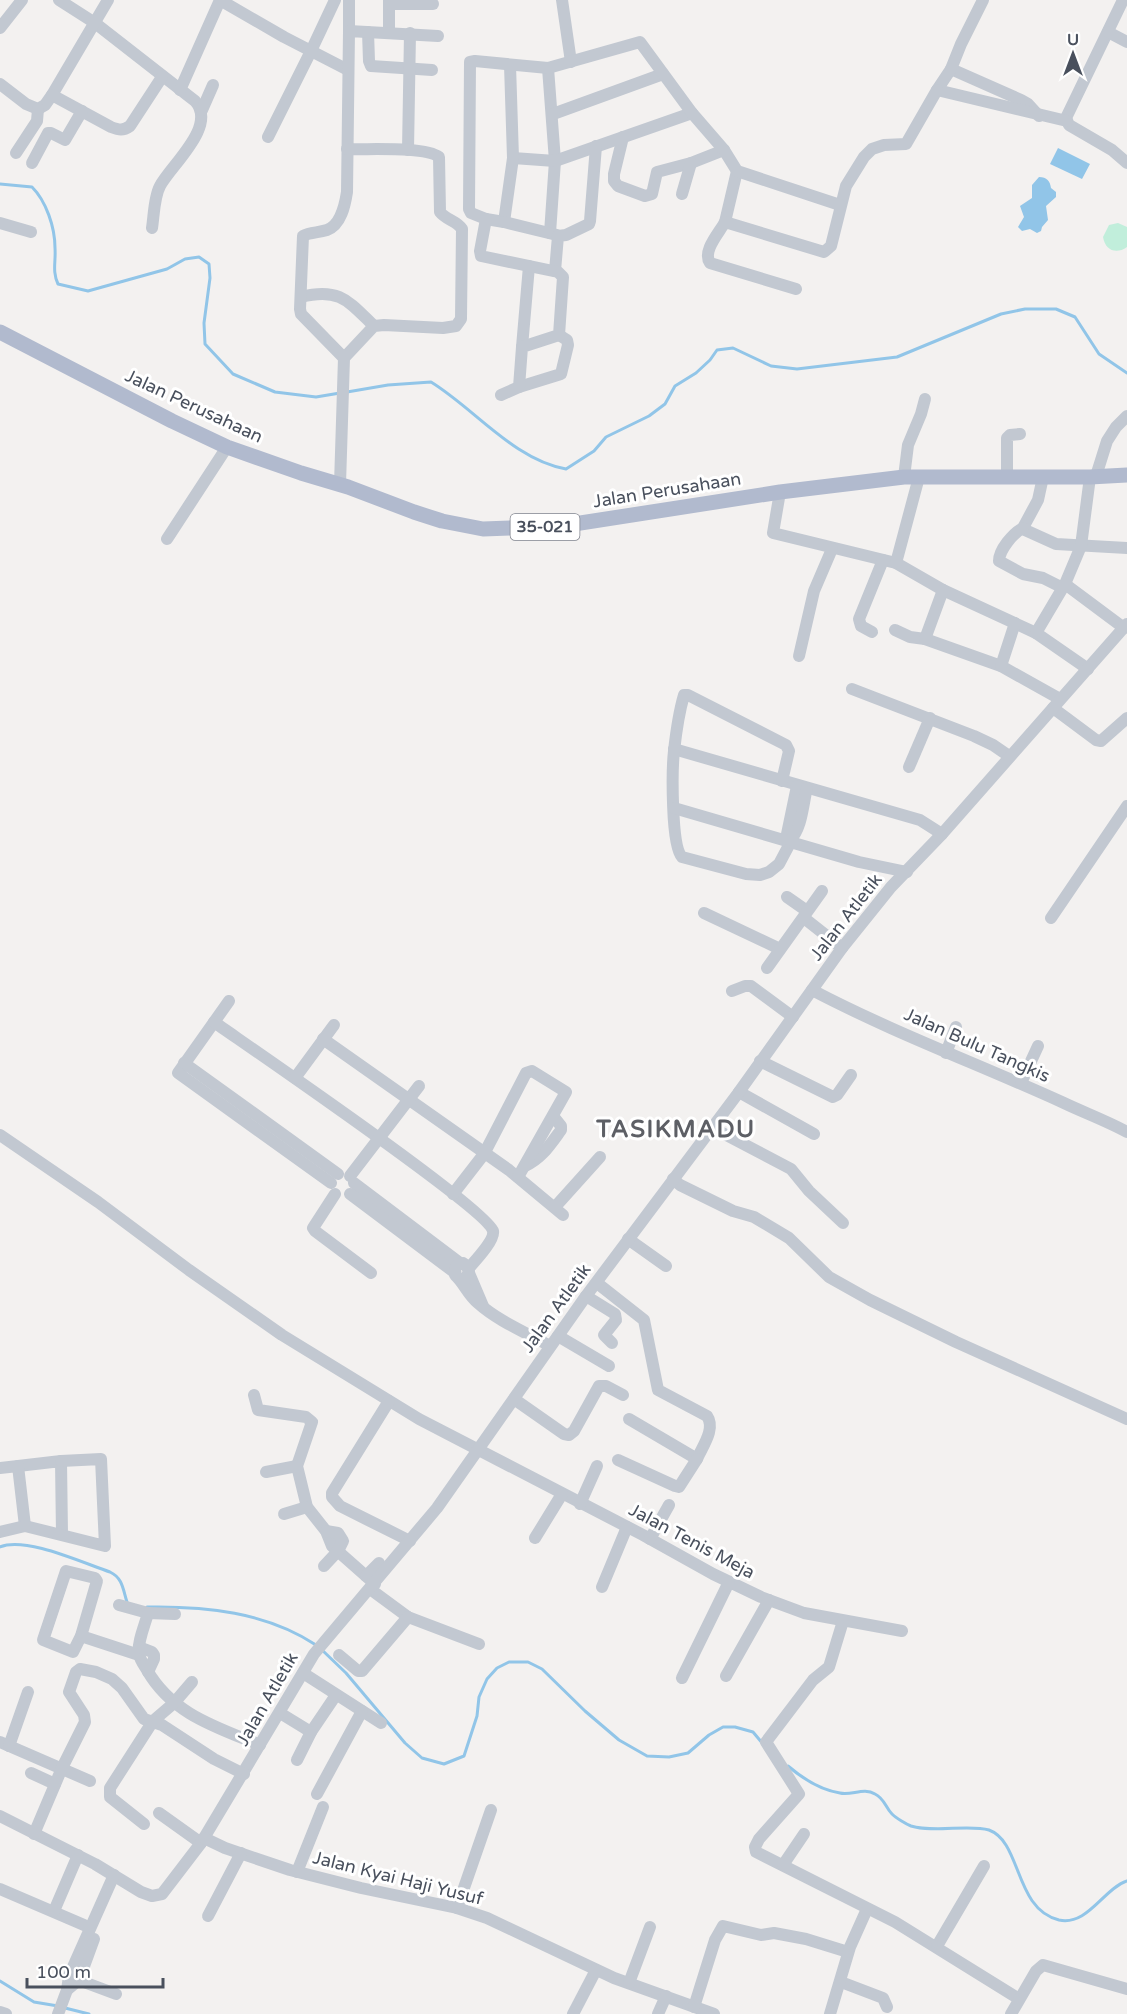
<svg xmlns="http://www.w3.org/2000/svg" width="1127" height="2014" font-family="'Varela Round',sans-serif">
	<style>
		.green { fill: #c1eedb }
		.water { fill: #91c5e8 }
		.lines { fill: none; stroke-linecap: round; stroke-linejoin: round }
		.stream { stroke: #91c5e8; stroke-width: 3 }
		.minor { stroke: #c2c8d1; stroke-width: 12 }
		.major { stroke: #b1bace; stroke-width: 15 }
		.labels { text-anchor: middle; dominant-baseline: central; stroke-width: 6; stroke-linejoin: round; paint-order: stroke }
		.shield { fill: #fff; stroke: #80848e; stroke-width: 1.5 }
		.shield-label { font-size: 16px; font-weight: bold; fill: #49505d }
		.street-label { font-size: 18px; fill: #49505d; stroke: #fff }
		.district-label { font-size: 24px; font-weight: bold; letter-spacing: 1.5px; fill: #5d5f65; stroke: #fff }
	</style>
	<rect width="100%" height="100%" fill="#f3f1f0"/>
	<path class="green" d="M1118,223l9,4v20c-11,8 -22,3 -24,-10l6,-12z"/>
	<g class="water">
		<path d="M1058,148l32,16 -8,15 -32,-15z"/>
		<path d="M1039,177c8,0 11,4 12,11l5,4v5l-10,9 2,14 -6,7 -1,4 -4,2 -7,-4 -8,2 -4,-4 6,-10 -4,-11 12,-8v-13z"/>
	</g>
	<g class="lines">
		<g class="stream">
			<path d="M0,184l32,3c14,14 23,40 23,61 1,14 -3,23 3,36l30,7 79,-22 18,-10 14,-2 10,7 1,14 -6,45 1,21 28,30 42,18 41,5 24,-4"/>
			<path d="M347,392l41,-7 43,-3c44,27 83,78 135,87l28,-18 12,-14 43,-21 16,-12 10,-18 21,-13 14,-13 7,-10 16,-2 38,18 26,3 100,-12 104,-43 24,-5h31l19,8 24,37 28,19"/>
			<path d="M0,1547c25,-11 83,16 110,25 13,6 13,18 17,30"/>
			<path d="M147,1607c58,-1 119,5 169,38"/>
			<path d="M321,1649l25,24 59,70 17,15 22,6 20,-8 13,-40 2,-19 8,-18 10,-11 12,-6h19l14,7 43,42 34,29 28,16 22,1 19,-4 21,-18 14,-8h12l18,5 10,12"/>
			<path d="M788,1766c14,12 33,24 52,27 11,3 24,-6 35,1 10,5 10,13 17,20 4,4 14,10 19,12 23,7 58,-2 78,4 33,12 25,79 70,90 29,6 44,-31 68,-39"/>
			<path d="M0,1981l34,21 24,4"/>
			<path d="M65,2008l24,6"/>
		</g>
		<g class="minor">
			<path d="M59,0l36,23 100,78c23,25 -24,64 -35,85 -6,11 -6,29 -8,42"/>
			<path d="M220,0l64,37 64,33"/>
			<path d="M389,0v33"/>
			<path d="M562,0l9,62"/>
			<path d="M983,0l-22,44 -10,25 70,31 7,4 11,12"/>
			<path d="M1123,0l-57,118 3,7 43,25 15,13"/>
			<path d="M389,4h44"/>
			<path d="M0,28l22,-28"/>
			<path d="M349,31v-31"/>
			<path d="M368,32l1,29 2,5 61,4"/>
			<path d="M1108,32l19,10"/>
			<path d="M548,68l7,93 -5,72"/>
			<path d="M951,69l-14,21 130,31"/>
			<path d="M0,84l26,20 12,5 7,-4 7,-10 56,-95"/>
			<path d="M180,90l40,-90"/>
			<path d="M52,95l59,32c8,3 12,4 19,-1l32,-49"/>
			<path d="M202,110l11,-25"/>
			<path d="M553,114l110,-40"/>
			<path d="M268,137l43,-86 24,-51"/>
			<path d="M623,137l-9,37v7l4,5 27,10 7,-2 5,-22 34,-9 33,-13"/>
			<path d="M408,150l2,-117"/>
			<path d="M16,153l21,-32 1,-12"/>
			<path d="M513,158l42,3 137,-48"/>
			<path d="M32,163l16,-30h3l14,7 17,-29"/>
			<path d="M682,194l9,-31"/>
			<path d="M486,219l18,3 9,-64 -3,-93"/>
			<path d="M504,222l53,13"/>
			<path d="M725,222l12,-51"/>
			<path d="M0,223l31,9"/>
			<path d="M555,271l3,-35 8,-1 23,-11 1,-3 6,-75"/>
			<path d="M796,289l-86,-26c-8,-12 9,-30 15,-41l99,30 7,-6 15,-60 18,-29 8,-8 12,-4 22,-1 31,-54"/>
			<path d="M301,297c39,-10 48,5 73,29"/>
			<path d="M522,347l7,-81"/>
			<path d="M344,358l-43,-44 -1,-5 3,-73c7,-4 15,-3 24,-6 14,-5 18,-25 20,-38l2,-161 89,5"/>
			<path d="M519,387l42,-13 7,-29 -1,-5 -8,-5"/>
			<path d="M501,395l18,-8 3,-40 37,-12 4,-58 -5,-5 -77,-16 -1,-5 6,-32 -15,-6 -2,-4 1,-147 5,-1 73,7 92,-26 52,71 32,37 13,21 103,34"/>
			<path d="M1096,476l11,-35 9,-14 11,-11"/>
			<path d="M904,477l4,-32 13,-31 4,-15"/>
			<path d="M1007,477v-39l3,-3 10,-1"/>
			<path d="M1043,477l-5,23 -14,26 1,4 31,14 71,4"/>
			<path d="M340,484l4,-126 30,-32 10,-1 59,3 13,-2 5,-7 1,-90c-5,-8 -16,-9 -22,-17l-1,-55c-14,-11 -72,-7 -92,-8"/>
			<path d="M780,492l-7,41 123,30 47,27 93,43 52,36"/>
			<path d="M1023,528c-10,5 -24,22 -24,33l24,13 20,4 18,9"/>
			<path d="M167,539l60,-92"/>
			<path d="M896,563l23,-86"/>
			<path d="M1065,584l59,44"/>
			<path d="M895,630l15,7 15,2 76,27 59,33"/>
			<path d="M872,632l-11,-6 -2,-7 24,-59"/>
			<path d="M1036,633l29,-49 16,-38 9,-69"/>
			<path d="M925,639l18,-49"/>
			<path d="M799,656l15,-65 18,-42"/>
			<path d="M1001,666l14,-43"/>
			<path d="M852,689l122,47 19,9 16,11"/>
			<path d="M1053,708l43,32 5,1 26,-23"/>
			<path d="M674,749l246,71 22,14"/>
			<path d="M909,767l21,-49"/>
			<path d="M782,781l7,-30 -3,-6 -98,-50h-4c-5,17 -8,38 -10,56 -2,18 -3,95 8,106l64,17 14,1 9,-3 10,-8 9,-17 -1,-13 10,-48"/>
			<path d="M674,808l185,54 48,10"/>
			<path d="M790,840c12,-11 13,-37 17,-52"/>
			<path d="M787,897l20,14"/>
			<path d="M704,913l76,36"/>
			<path d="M804,918l38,30"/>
			<path d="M1051,918l76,-112"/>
			<path d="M767,968l55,-77"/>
			<path d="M812,990c82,43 169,75 252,113 21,10 43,18 63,29"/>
			<path d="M732,991l13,-5h6l42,31"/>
			<path d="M229,1001l-51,72 153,110"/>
			<path d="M214,1022c34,24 273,187 279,209 2,9 -18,30 -24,37"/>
			<path d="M323,1039l186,131 54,45"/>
			<path d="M946,1053l10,-26"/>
			<path d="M760,1061l73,36 4,-2 14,-20"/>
			<path d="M184,1063l154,111"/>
			<path d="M295,1078l39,-53"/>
			<path d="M1021,1083l17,-37"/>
			<path d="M739,1092l75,42"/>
			<path d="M711,1127l80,42 18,22 34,32"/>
			<path d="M0,1135l98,67 91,68 93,65 137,84 224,116 70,39 48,23 43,16 98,18"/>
			<path d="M525,1166c17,-8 25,-21 36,-36v-4l-8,-10"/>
			<path d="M350,1176l69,-90"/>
			<path d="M673,1179l7,6 53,26 21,6 35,21 40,39 41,23 86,42 171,77"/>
			<path d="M354,1183l106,80"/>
			<path d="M335,1194l-22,34 2,3 56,42"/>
			<path d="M350,1194l104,78"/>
			<path d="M453,1194l31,-40 42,-81 6,-2 34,21 -48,85"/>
			<path d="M555,1207l45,-50"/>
			<path d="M628,1239l38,27"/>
			<path d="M469,1273l14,33"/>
			<path d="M461,1279l4,-1 4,-5 -2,-7 -4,-3 -7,3 -1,9c9,8 13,20 23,28 20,18 49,30 72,43"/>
			<path d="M597,1283l47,37 14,70 49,26c9,13 -5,31 -10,43l-68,-40"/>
			<path d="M586,1296l29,18 1,6 -12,15 8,8"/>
			<path d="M558,1336l51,30"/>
			<path d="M254,1395l4,15 48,7 6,5 -15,44 10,41 19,24 6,15 43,38"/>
			<path d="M514,1399l50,35 5,1 5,-4 25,-45h7l17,9"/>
			<path d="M389,1401l-57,92v4l8,9 70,35"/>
			<path d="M618,1460l57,26 4,1 18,-28"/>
			<path d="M18,1466l43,-5 1,73"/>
			<path d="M0,1468l18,-2 7,60"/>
			<path d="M266,1472l31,-6"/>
			<path d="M580,1504l17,-38"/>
			<path d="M284,1514l23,-7"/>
			<path d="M0,1532l25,-6 80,20 -4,-87 -40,2"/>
			<path d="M535,1538l27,-44"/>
			<path d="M650,1539l19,-34"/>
			<path d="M324,1566l14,-15 5,-10 -5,-8 -12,-2"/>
			<path d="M66,1571l29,7 2,3 -16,55 -8,16 -30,-12z"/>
			<path d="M366,1576l13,-13"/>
			<path d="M602,1587l25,-60"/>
			<path d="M370,1589l38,28 71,27"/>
			<path d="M119,1605l29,8c-3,12 -11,29 -9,41 1,6 5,11 8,16 25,44 69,57 113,75"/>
			<path d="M148,1613l27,1"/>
			<path d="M843,1621l-14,46 -16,13 -47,62 33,52 -40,45 -4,8 1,5 139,70 124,77"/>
			<path d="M81,1636l58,19"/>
			<path d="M139,1647l13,5 2,3v4l-6,13"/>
			<path d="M339,1655l19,16h4l46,-54"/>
			<path d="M303,1673l78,50"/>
			<path d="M726,1676l43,-76"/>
			<path d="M682,1678l47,-96"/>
			<path d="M280,1713l31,19 25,-37"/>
			<path d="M0,1742l90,39"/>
			<path d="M9,1746l19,-54"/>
			<path d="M297,1760l14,-28"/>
			<path d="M31,1773l24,11"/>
			<path d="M317,1794l45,-83"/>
			<path d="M159,1813l42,30"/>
			<path d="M0,1816l95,48 46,28 11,4 10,-2 39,-51 113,-189 123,-146 149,-212 153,-204 103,-144 49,-61 51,-53 185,-210"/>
			<path d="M144,1824l-34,-27v-9l43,-67 21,-18 18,-21"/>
			<path d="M34,1834l28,-66 23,-46 -1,-7 -15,-23 7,-20 4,-3 16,3 16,7 10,9 22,31 18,6 52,34 30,15"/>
			<path d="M204,1838l21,10 65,22 71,18 96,20 30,10 127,60 100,36"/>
			<path d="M783,1865l21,-31"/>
			<path d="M297,1872l26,-65"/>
			<path d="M0,1889l84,36"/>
			<path d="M457,1908l34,-98"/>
			<path d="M54,1911l24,-56"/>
			<path d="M208,1916l33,-63"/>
			<path d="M937,1946l47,-80"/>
			<path d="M73,1978l43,16"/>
			<path d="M841,1982l42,16 4,9"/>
			<path d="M629,1983l21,-56"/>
			<path d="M67,1990l12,-10 15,-41"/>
			<path d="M694,2007l21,-67 8,-14 38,9 13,-2 32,6 42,13"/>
			<path d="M0,2012l6,2"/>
			<path d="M58,2014l9,-24 2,-14 45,-101"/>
			<path d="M573,2014l23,-44"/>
			<path d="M658,2014l8,-18"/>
			<path d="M830,2014l20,-67 17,-38"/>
			<path d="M1011,2014l25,-43 7,-6 84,24"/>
		</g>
		<path class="major" d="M0,332l172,89 55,26 74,26 47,14 66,25 28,9 41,8 78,-3 219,-34 124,-15h186l37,-2"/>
	</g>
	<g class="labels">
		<rect class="shield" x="510.5" y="514" width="69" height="26" rx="4.5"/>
		<g class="shield-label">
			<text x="545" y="527">35-021</text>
		</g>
		<g class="street-label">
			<text transform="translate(194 406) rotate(25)">Jalan Perusahaan</text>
			<text transform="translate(667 490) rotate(-9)">Jalan Perusahaan</text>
			<text transform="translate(846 917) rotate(-52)">Jalan Atletik</text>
			<text transform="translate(977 1045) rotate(24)">Jalan Bulu Tangkis</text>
			<text transform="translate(556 1308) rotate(-54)">Jalan Atletik</text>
			<text transform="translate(692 1541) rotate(28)">Jalan Tenis Meja</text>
			<text transform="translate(267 1699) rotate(-60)">Jalan Atletik</text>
			<text transform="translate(398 1878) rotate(14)">Jalan Kyai Haji Yusuf</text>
		</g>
		<g class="district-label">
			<text x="676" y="1129">TASIKMADU</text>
		</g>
	</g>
	<g transform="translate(1073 54)" stroke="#ffffff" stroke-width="4.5" paint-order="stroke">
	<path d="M0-4.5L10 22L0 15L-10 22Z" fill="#49505d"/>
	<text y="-9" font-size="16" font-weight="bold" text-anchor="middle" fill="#49505d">U</text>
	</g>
	<path d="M27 1978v9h136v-9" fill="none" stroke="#49505d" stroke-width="3"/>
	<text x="36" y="1978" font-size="18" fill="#49505d" stroke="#ffffff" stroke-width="4.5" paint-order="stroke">100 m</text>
</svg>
